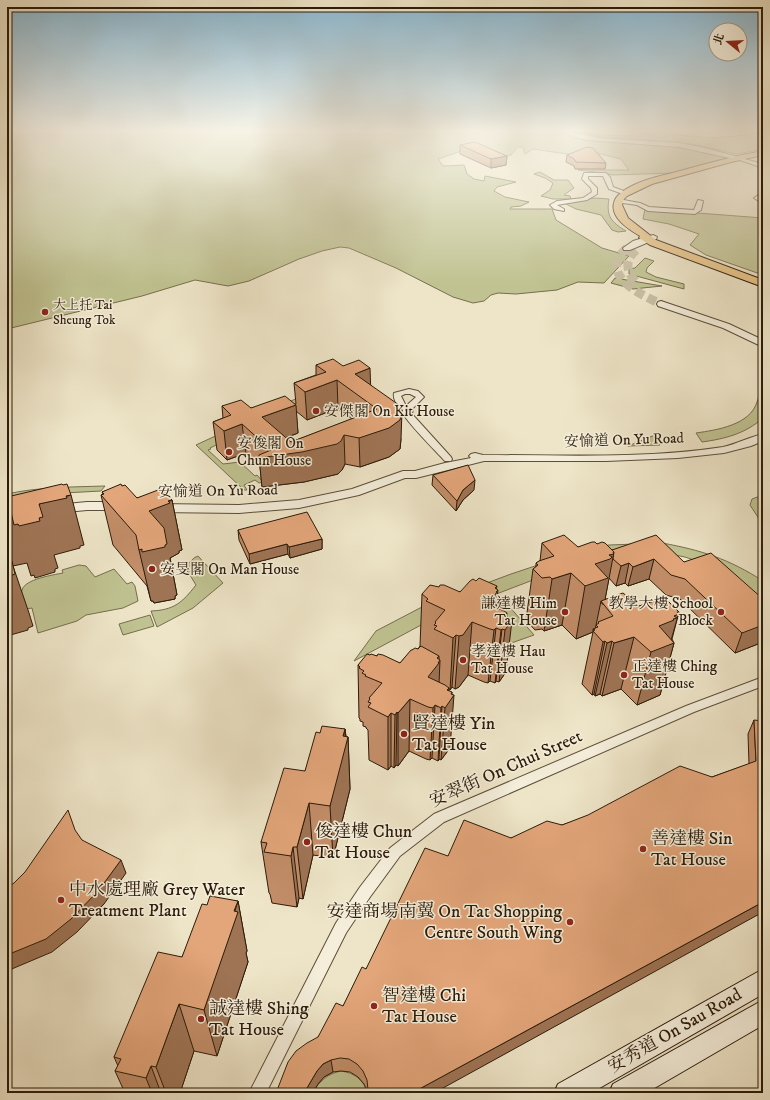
<svg xmlns="http://www.w3.org/2000/svg" width="770" height="1100" font-family="'IM FELL DW Pica','Noto Serif TC',serif">
	<style>
		.green { fill: #c0c291; stroke: #766e4d }
		.lines { fill: none; stroke-linecap: round; stroke-linejoin: round }
		.tertiary-tunnel { stroke: #c7bda2; stroke-width: 9; stroke-dasharray: 9 4.5; stroke-linecap: butt }
		.minor-casing { stroke: #5c4e39; stroke-width: 2 }
		.tertiary-casing { stroke: #5c4e39; stroke-width: 2 }
		.secondary-casing { stroke: #2b1b09; stroke-width: 2 }
		.primary-casing { stroke: #2b1b09; stroke-width: 2 }
		.minor { fill: #f4eedb; fill-rule: evenodd }
		.tertiary { fill: #f4eedb; fill-rule: evenodd }
		.secondary { fill: #f4eedb; fill-rule: evenodd }
		.primary { fill: #e7c284; fill-rule: evenodd }
		.wall { fill: #c38e69; stroke: #2b1b09; fill-rule: evenodd }
		.shaded-wall { fill: #9f7455; stroke: #2b1b09 }
		.building { fill: #e3a57a; stroke: #2b1b09 }
		.poi-dot { fill: #8f2418; stroke: #f4eedb; stroke-width: 1.5 }
		.labels { text-anchor: middle; dominant-baseline: central; stroke-width: 3; stroke-linejoin: round; paint-order: stroke }
		.far-poi-label { font-size: 13px; fill: #2b1b09; stroke: #f4eedb; text-anchor: start }
		.poi-label { font-size: 15px; fill: #2b1b09; stroke: #f4eedb; text-anchor: start }
		.street-label { font-size: 15px; fill: #2b1b09; stroke: #f4eedb }
		.near-poi-label { font-size: 18px; fill: #2b1b09; stroke: #f4eedb; text-anchor: start }
		.near-street-label { font-size: 18px; fill: #2b1b09; stroke: #f4eedb }
	</style>
	<rect width="100%" height="100%" fill="#eee5c8"/>
	<filter id="stains"><feTurbulence type="fractalNoise" baseFrequency=".005" numOctaves="4"/><feColorMatrix values="0 0 0 0 .2 0 0 0 0 .09 0 0 0 0 .02 0 0 0 .5 -.17"/></filter>
	<radialGradient id="worn" r=".72"><stop offset=".6" stop-color="#630" stop-opacity="0"/><stop offset="1" stop-color="#630" stop-opacity=".3"/></radialGradient>
	<g class="green">
		<path d="M7,130h551l13,6 98,9 61,13 -57,15 -60,2 -9,-2 -26,-3h51l-8,-11 -36,-9 -11,5 -41,-6 -8,5 -2,-7h-6l-6,8 -13,2 -28,-9 -32,11 4,6 2,1 20,-1 3,9 7,5 10,2 1,-5 31,6 -19,5 -3,4 11,6 24,5 -8,4 -10,1 -1,2h42l4,11 46,28 27,8 -25,27 -26,-1 -21,8 -41,4 -18,-1 -7,2 -7,6 -11,2 -20,-6 -57,-29 -47,-20 -9,-1 -18,4 -23,8 -50,22 -21,5 -33,-6 -53,16 -135,33z"/>
		<path d="M569,130l30,5 40,1 6,-6h19l11,2 70,2 18,-4v19l-26,5 -46,-10 -86,-6 -16,-2z"/>
		<path d="M540,172l14,8h14l6,8 -10,7 6,1 1,3h-18l-12,-3 9,-6 3,-7 -8,-5 -11,-4z"/>
		<path d="M595,198l14,1c-3,17 2,23 17,32l-8,1 -6,-2 -11,-15 -25,-6 -12,-6z"/>
		<path d="M645,209l118,9v57l-57,-20 -16,-10 9,-11 -30,-10 -26,-5z"/>
		<path d="M645,258l9,3 -7,7 -1,4 10,5 28,7v5l-55,-15v-5l6,-1z"/>
		<path d="M615,278l47,8 -29,3 -22,-6z"/>
		<path d="M759,380h4v38c-18,16 -39,21 -61,24l-6,-9c21,-3 54,-8 61,-31 3,-7 2,-15 2,-22z"/>
		<path d="M304,395l6,5 -100,48 1,1 -3,1 15,14 17,-2 15,14 2,-1 6,7 -4,1 -4,-3 -11,5 3,5h-3l-48,-45z"/>
		<path d="M655,435l5,10 -32,1z"/>
		<path d="M105,486l-4,5 -37,2 -57,8v-7c31,-7 65,-7 98,-8z"/>
		<path d="M763,495l-4,12 4,6v12l-13,-20 2,-6z"/>
		<path d="M662,543c39,7 67,16 101,38v19l-52,-34 -26,-9 -25,-5 -77,9 -147,56 -82,44 22,-30 44,-23 91,-34 78,-26 20,-3z"/>
		<path d="M198,556l25,27 -30,25 -36,19 -6,-16c23,-1 31,-8 45,-26l-11,-18 9,-9z"/>
		<path d="M79,565l7,1 9,11 19,-8 13,15 5,-2 3,4 3,15 -15,7 -37,7 -9,6 -39,12 -6,-25 -6,1c-2,-5 -6,-14 -4,-19 3,-11 31,-15 41,-17l-1,-3z"/>
		<path d="M502,598l32,37 -31,11 -30,-37z"/>
		<path d="M150,615l4,11 -31,9 -4,-11z"/>
		<path d="M341,1071c14,2 22,9 27,22h-56c8,-12 15,-19 29,-22z"/>
	</g>
	<g class="lines">
		<g class="tertiary-tunnel">
			<path d="M627,248c-3,3 -7,6 -8,10 -12,22 27,39 42,46"/>
			<path d="M636,250c-12,11 -10,22 1,33"/>
		</g>
		<defs>
			<g id="minor">
				<path d="M737,157l26,7v4l-26,-9z"/>
				<path d="M584,173h22l4,4 3,10 16,6 -3,2 -17,-6 -6,-13h-15v3l9,9v6l-10,6 -30,5 7,4v2l-10,-2 -4,-4 7,-4 26,-3 9,-6 -1,-4 -9,-9z"/>
				<path d="M763,192v4l-2,2 2,2v4l-9,-6z"/>
				<path d="M618,199l22,4 9,4 45,3 4,-10 5,1 -2,9 -6,4 -47,-3 -11,-6 -21,-3 -1,-1z"/>
				<path d="M409,389l9,2 6,6 -11,11 -1,6 39,43 1,2 -1,2h-6c-10,-11 -55,-54 -51,-68zM405,394h5l6,3 -10,9 -5,-10z"/>
				<path d="M763,677v9l-69,26 -250,110 -44,34 -30,41 -24,36 -80,160h-17l87,-170 24,-36 30,-39 44,-34 252,-108z"/>
			</g>
			<g id="tertiary">
				<path d="M559,130h8l8,3 25,5 79,5 26,5 37,10 -3,2 -60,-13 -93,-7 -15,-4z"/>
				<path d="M668,130l45,3 45,-3c-13,9 -77,9 -90,0z"/>
				<path d="M653,235l4,2 -1,2 -26,11h-6l-1,-2 10,-7z"/>
				<path d="M661,301l68,23 34,16v7l-40,-19 -65,-22 -1,-2 1,-2z"/>
				<path d="M763,434v7l-12,5 -27,7 -46,5 -72,3h-122l-68,17h-11l-46,17 -60,13 -60,5 -83,-1 -4,-1 -2,-3 2,-3 4,-1 83,1 60,-5 53,-11 51,-18h12l30,-8 26,-5 -2,-2 2,-2 4,-1 8,2c78,0 162,4 240,-8 14,-3 26,-10 40,-13z"/>
				<path d="M87,502h33l4,1 2,3 -2,3 -4,1h-33l-31,3 -4,-1 -2,-3 2,-3 4,-1z"/>
			</g>
			<g id="secondary">
				<path d="M763,969v25l-172,99h-37l4,-9z"/>
				<path d="M763,1000v25l-117,68h-37l4,-9z"/>
			</g>
			<path id="primary" d="M763,151v4l-32,7 -79,22 -25,12 -3,3 -2,6 6,13 28,22 107,40v7l-113,-42 -11,-7 1,-2c-10,-6 -30,-18 -26,-33 2,-9 12,-14 20,-18 14,-7 31,-10 46,-14 28,-8 55,-15 83,-20z"/>
		</defs>
		<use href="#minor" class="minor-casing"/>
		<use href="#tertiary" class="tertiary-casing"/>
		<use href="#secondary" class="secondary-casing"/>
		<use href="#primary" class="primary-casing"/>
		<use href="#minor" class="minor"/>
		<use href="#tertiary" class="tertiary"/>
		<use href="#secondary" class="secondary"/>
		<use href="#primary" class="primary"/>
	</g>
	<g class="wall">
		<path d="M460,145l47,11 -1,9 -15,3 -31,-14z"/>
		<path d="M567,155l39,8 -1,6h-30l-1,-3 -8,-4z"/>
		<path d="M316,365l55,20 30,54 -1,10 -11,8 -29,10 -15,-3 -3,6 -4,4 -34,8 -42,5 -2,-21 -14,-13 -19,7 -10,-10 -4,-28 10,-4 -1,-12 29,2 45,-4 -2,-21 22,-8zM338,408l14,11 -61,23 -5,-4 12,-5 -2,-22 11,9z"/>
		<path d="M433,475l41,15 -11,10 -7,11 -24,-26z"/>
		<path d="M122,486l15,12 22,-6 13,8 10,50 -3,1v2l-9,5 7,37 -2,1v3l-21,4 -1,-2h-2l-4,-15 -34,-41 -12,-50 2,-1 -1,-2z"/>
		<path d="M238,530l84,9v10l-32,9 -2,-4 -38,10 -11,-24z"/>
		<path d="M542,543l36,4 19,-3 15,6 72,12 79,37v43l-28,11 -55,-54 -14,-4 -17,-16 -21,7 -3,-3 -9,3 -7,-8 -4,21 34,7 21,-3 19,9 -7,27 2,4 -14,52 -23,10 -16,-16 -19,7 -2,-2 -5,2 -1,-2 -2,1 -10,-11 11,-52 -17,7 -14,-14 -18,6 -2,-2 -7,1 -9,-10 7,-51 3,-2v-4l4,-2z"/>
		<path d="M497,589l-1,18 11,9 -1,56 -7,10 -3,-1 -1,2 -5,-2 -2,2 -4,-1 -16,-7 -9,12 -4,2 -3,-2 -2,3h-2v1l4,4 -2,53 -9,12 -2,-1 -1,2 -6,-3 -2,2 -4,-1 -17,-8 -11,15 -2,-1 -2,3 -3,-2 -3,4 -19,-10 -1,-30 -2,-2v-1l-3,-1v-4l-3,-1v-2l-1,-1 -1,-53 12,-10 7,1 23,7 12,-13 6,-1 2,-3 2,-52z"/>
		<path d="M754,720l9,192 -395,181 -4,-9 -6,-7 -8,-5 -9,-1 -8,1 -9,5 -6,7v-47l25,-31 23,-37 82,-113 63,-18 51,-13 150,-48 37,-13 -1,-30z"/>
		<path d="M345,729l1,7 2,1 2,52 -17,69 -20,-3 -10,44 -4,-1 -2,9 -25,-4 -2,-9 -1,-1 -8,-51 44,-71 15,-38z"/>
		<path d="M238,901l9,50 -1,2 2,9 -31,94 -23,-5 -14,42h-55l-10,-22 3,-5 -4,-9 68,-100 25,-52z"/>
	</g>
	<g class="shaded-wall">
		<path d="M507,156l-1,9 -15,3v-9z"/>
		<path d="M370,368l1,28 -16,-22z"/>
		<path d="M337,380l1,28 -31,12 -2,-28z"/>
		<path d="M296,405l2,28 -32,12 -4,-28z"/>
		<path d="M402,410l-1,29 -1,10 -11,8 -29,10 -1,-29z"/>
		<path d="M242,424l4,29 -19,7 -3,-29z"/>
		<path d="M344,435l1,29 -3,6 -4,4 -34,8 -42,5 -3,-29z"/>
		<path d="M475,480l-1,10 -11,10 -7,11 1,-10 6,-11z"/>
		<path d="M71,495l13,50 -4,1v2l-26,7 4,13 -3,1v3l-20,6 -1,-3 -3,1 -4,-13 -14,3 16,47 4,13 -5,2v2l-21,6v-123l4,-1 28,6v-14z"/>
		<path d="M172,500l10,50 -3,1v2l-9,5 7,37 -2,1v3l-21,4 -1,-2h-2l-12,-51 10,-39z"/>
		<path d="M322,539v10l-32,9 -1,-11z"/>
		<path d="M287,544l1,10 -38,10 -1,-10z"/>
		<path d="M613,552h1l-10,53 -1,-1h-1v-1l-1,-2 -6,29 -2,-1v3l-17,7 9,-53 10,-22z"/>
		<path d="M654,559l-5,20 -21,7 5,-19z"/>
		<path d="M629,563l-4,20 -9,3 5,-20z"/>
		<path d="M571,573l-9,52 -18,6 8,-52z"/>
		<path d="M497,586l-1,5 2,-1 -5,40 -5,-26 7,-16z"/>
		<path d="M763,609v33l-28,11 7,-20 18,-23z"/>
		<path d="M677,612h2l-9,32 4,-1 -14,52 -23,10 14,-53 8,-26 15,-10z"/>
		<path d="M507,613l-2,16 7,-9 -6,52 -7,10 6,-52v-15z"/>
		<path d="M472,622l-4,53 -9,12 -4,2 4,-53z"/>
		<path d="M496,628l-6,53 -2,2 6,-53z"/>
		<path d="M502,629l-6,52 -1,2 6,-53z"/>
		<path d="M456,635l-4,52 -2,3 3,-52z"/>
		<path d="M634,637l-13,52 -19,7 12,-53z"/>
		<path d="M605,641l-11,53 -2,1 11,-53z"/>
		<path d="M612,641l-12,53 -5,2 12,-53z"/>
		<path d="M439,656v5l1,-1 -2,47 -3,-2 -3,53 -2,2 3,-52 -5,-31 9,-19z"/>
		<path d="M449,688l-2,16 4,-10 1,-2v6l2,-3 -4,53 -9,12 4,-52 2,-18z"/>
		<path d="M410,699l-1,52 -11,15v-53z"/>
		<path d="M442,706l-3,53 -1,2 3,-53z"/>
		<path d="M397,712l-1,53 -2,3 1,-53z"/>
		<path d="M391,713v53l-3,4v-53z"/>
		<path d="M345,729l1,15 2,-7 2,52 -17,69 -3,-52z"/>
		<path d="M309,803l4,52 -10,44 -6,-52z"/>
		<path d="M293,847l6,51 -2,9 -6,-51z"/>
		<path d="M121,860l5,13 -22,31 -27,28 -25,20 -45,19v-16z"/>
		<path d="M238,901l9,50 -1,2 2,9 -31,94 -13,-46z"/>
		<path d="M763,902v10l-329,181h-22z"/>
		<path d="M179,1004l15,47 -14,42h-14l-10,-26z"/>
		<path d="M331,1060l2,12 -9,5 -6,7 -5,9h-9l13,-22 6,-7z"/>
		<path d="M151,1066l10,27h-9l-6,-15z"/>
	</g>
	<g class="building">
		<path d="M475,142l32,14 -16,3 -31,-14z"/>
		<path d="M587,147l6,1 13,15 -30,-1 -2,-3 -7,-4z"/>
		<path d="M333,359l10,7 16,-6 11,8 -15,6 44,31 3,5 -2,10 -11,8 -30,10 -15,-3 -3,6 -4,3 -35,8 -43,6v-3l12,-5 -29,-26 -18,7 -11,-9 18,-7 -9,-9 19,-6 10,8 34,-12 11,9 -34,12 29,25 86,-33 -40,-29 -32,12 -11,-9 32,-11 -10,-7z"/>
		<path d="M468,465l7,15 -12,10 -6,11 -24,-26z"/>
		<path d="M62,484l1,1 4,-1 4,11 -5,1 1,2 -28,6 4,13 -4,1 1,3 -21,5 -1,-2 -4,1 -3,-13 -4,1v-16z"/>
		<path d="M121,484l1,2 3,-1 12,13 21,-8 1,2 4,-2 9,10 -4,1 2,2 -21,8 15,17 3,16 -2,1v2l-23,5v-3l-3,1 -3,-15 -35,-40 3,-1 -2,-2z"/>
		<path d="M307,512l15,27 -33,8 -2,-3 -38,10 -11,-24z"/>
		<path d="M564,535l14,12 14,-5h3l2,2 5,-2 3,1 9,9h-1l1,2 -5,1 3,2 -2,2 -15,5 13,14 -23,8 -14,-13 -19,6 -2,-2 -8,1 -9,-9 5,-4 -2,-2 3,-2 15,-5 -12,-13z"/>
		<path d="M656,535l28,27 27,-9 52,46v10l-3,1 3,3v12l-21,8 -57,-54 -14,-4 -17,-16 -21,8 -4,-4 -8,3 -8,-7 1,-7 -2,-2z"/>
		<path d="M12,561l3,13 -5,2v2l-3,1v-17z"/>
		<path d="M479,578l18,8 -2,2 3,2 -2,2h1l-9,12 16,7 3,2 -2,2 7,5 -7,10 -3,-1 -1,1 -5,-2 -2,2 -4,-1 -18,-7 -9,13 -4,1 -3,-1 -3,3 -19,-9 3,-3 -3,-1 2,-2 -1,-1 10,-12 -19,-9 2,-2 -6,-5 8,-9 9,2 1,-2h4l16,7 10,-11 3,-2 3,2z"/>
		<path d="M623,593l16,13 15,-5 4,-1 2,3 5,-2h3l11,11h-2l2,2 -5,2 3,2 -4,1 1,1 -15,6 15,17 -23,9 -17,-15 -20,6 -2,-2 -5,2 -2,-2 -2,1 -10,-11 2,-1 -2,-1 5,-2 -2,-2 3,-2 -1,-1 15,-6 -12,-15z"/>
		<path d="M421,646l18,10 -2,2 3,2 -2,3h1l-11,14 17,8 4,3 -2,2 5,2 -1,2 3,1 -9,13 -3,-2 -1,2 -6,-3 -2,3 -5,-1 -18,-8 -12,14 -1,-1 -2,3 -4,-2 -3,4 -20,-10 3,-4 -3,-1 2,-3 -1,-1 13,-15 -17,-7 1,-1 -4,-2 2,-2 -5,-3 1,-1 -2,-2 9,-11 3,1 1,-1 6,2 1,-2 5,1 17,8 11,-13h1l3,-2 3,1z"/>
		<path d="M754,720l9,1v181l-351,191h-44v-3l-1,-10 -4,-9 -6,-7 -8,-5 -9,-1 -9,2 -8,4 -6,7 -13,22h-28l12,-31 8,-11 11,-8 11,-6 18,-34 7,3 19,-39 4,2 59,-121 23,8 16,-36 47,18 36,-17 15,4 26,-10 92,-49 32,11 44,-16z"/>
		<path d="M322,726l23,3 -2,7 5,1 -18,69 -21,-3 -12,44h-4l-2,9 -27,-4 3,-9 -6,-1 23,-74 21,3 11,-39 4,1z"/>
		<path d="M68,810l7,20 7,10 39,20 -22,30 -28,29 -25,20 -39,16v-67l7,-5 11,-11z"/>
		<path d="M210,896l28,5 -4,10 4,1 -34,98 -25,-6 -23,63 -5,-1 -5,12 -31,-7 6,-12 -7,-2 44,-105 24,5 20,-53 5,1z"/>
		<path d="M7,1087l3,6h-3z"/>
	</g>
	<linearGradient id="sky" x2="0" y2="1"><stop stop-color="#89b8d2"/><stop offset="0.46" stop-color="#f7f3e6"/><stop offset="1" stop-color="#f7f3e6" stop-opacity="0"/></linearGradient>
	<rect width="770" height="284" fill="url(#sky)"/>
	<g class="poi-dot">
		<circle cx="45" cy="312" r="4"/>
		<circle cx="316" cy="411" r="4"/>
		<circle cx="229" cy="452" r="4"/>
		<circle cx="152" cy="569" r="4"/>
		<circle cx="565" cy="612" r="4"/>
		<circle cx="721" cy="612" r="4"/>
		<circle cx="463" cy="660" r="4"/>
		<circle cx="624" cy="675" r="4"/>
		<circle cx="404" cy="734" r="4"/>
		<circle cx="307" cy="842" r="4"/>
		<circle cx="643" cy="849" r="4"/>
		<circle cx="61" cy="900" r="4"/>
		<circle cx="570" cy="922" r="4"/>
		<circle cx="374" cy="1006" r="4"/>
		<circle cx="201" cy="1019" r="4"/>
	</g>
	<g class="labels">
		<g class="far-poi-label">
			<text x="53" y="305">大上托 Tai<tspan x="53" dy="15">Sheung Tok</tspan></text>
		</g>
		<g class="poi-label">
			<text x="324" y="411">安傑閣 On Kit House</text>
			<text x="237" y="443">安俊閣 On<tspan x="237" dy="17">Chun House</tspan></text>
			<text x="160" y="569">安旻閣 On Man House</text>
			<text x="557" y="603" text-anchor="end">謙達樓 Him<tspan x="557" dy="17">Tat House</tspan></text>
			<text x="713" y="603" text-anchor="end">教學大樓 School<tspan x="713" dy="17">Block</tspan></text>
			<text x="471" y="651">孝達樓 Hau<tspan x="471" dy="17">Tat House</tspan></text>
			<text x="632" y="666">正達樓 Ching<tspan x="632" dy="17">Tat House</tspan></text>
		</g>
		<g class="street-label">
			<text transform="translate(624 440) rotate(-2)">安愉道 On Yu Road</text>
			<text transform="translate(218 491) rotate(-1)">安愉道 On Yu Road</text>
		</g>
		<g class="near-poi-label">
			<text x="412" y="724">賢達樓 Yin<tspan x="412" dy="21">Tat House</tspan></text>
			<text x="315" y="832">俊達樓 Chun<tspan x="315" dy="21">Tat House</tspan></text>
			<text x="651" y="839">善達樓 Sin<tspan x="651" dy="21">Tat House</tspan></text>
			<text x="69" y="890">中水處理廠 Grey Water<tspan x="69" dy="21">Treatment Plant</tspan></text>
			<text x="562" y="912" text-anchor="end">安達商場南翼 On Tat Shopping<tspan x="562" dy="21">Centre South Wing</tspan></text>
			<text x="382" y="996">智達樓 Chi<tspan x="382" dy="21">Tat House</tspan></text>
			<text x="209" y="1009">誠達樓 Shing<tspan x="209" dy="21">Tat House</tspan></text>
		</g>
		<g class="near-street-label">
			<text transform="translate(506 769) rotate(-24)">安翠街 On Chui Street</text>
			<text transform="translate(675 1031) rotate(-30)">安秀道 On Sau Road</text>
		</g>
	</g>
	<rect width="770" height="1100" fill="none" stroke="#eee5c8" stroke-width="24"/>
	<rect x="8" y="8" width="754" height="1084" fill="none" stroke="#2b1b09" stroke-width="2"/>
	<rect x="12" y="12" width="746" height="1076" fill="none" stroke="#2b1b09"/>
	<g transform="translate(728 42) rotate(288)"><circle r="19" fill="#f4eedb" stroke="#a49a87"/>
	<path d="M0-3L7 15L0 10L-7 15Z" fill="#8f2418"/>
	<text y="-6" font-size="11" font-weight="bold" text-anchor="middle" fill="#2b1b09">北</text>
	</g>
	<rect width="100%" height="100%" filter="url(#stains)"/>
	<rect width="100%" height="100%" fill="url(#worn)"/>
</svg>
